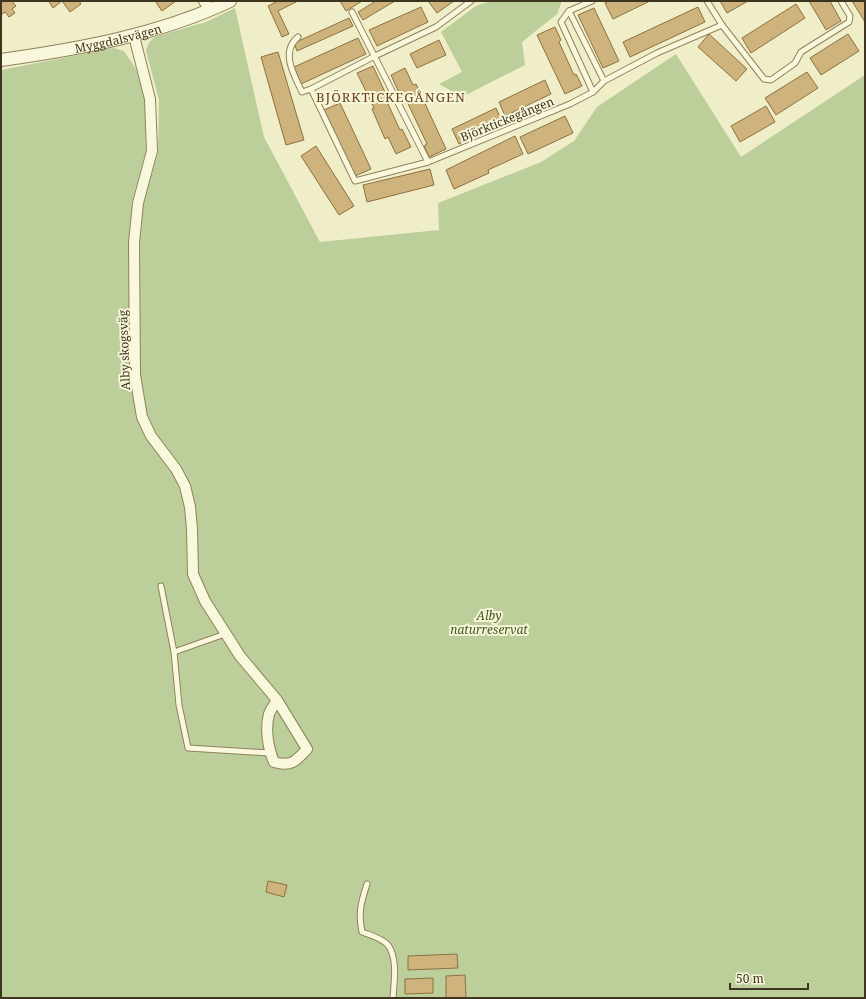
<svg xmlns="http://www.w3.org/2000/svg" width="866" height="999" font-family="'Noto Serif',serif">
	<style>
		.green { fill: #bccf9b }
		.building { fill: #cfb37c; stroke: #8d7141 }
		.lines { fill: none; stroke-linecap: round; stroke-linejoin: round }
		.service-casing { stroke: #8d825c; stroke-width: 7 }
		.minor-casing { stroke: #8d825c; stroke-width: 12 }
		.tertiary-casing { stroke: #8d825c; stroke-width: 14 }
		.service { stroke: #faf8dc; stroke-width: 5 }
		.minor { stroke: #faf8dc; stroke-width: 10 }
		.tertiary { stroke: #faf8dc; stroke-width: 12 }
		.labels { text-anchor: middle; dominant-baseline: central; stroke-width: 4; stroke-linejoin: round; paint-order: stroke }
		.street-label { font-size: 12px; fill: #3d3520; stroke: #f7f6d8 }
		.park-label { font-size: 12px; font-style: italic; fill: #405a26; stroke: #f7f6d8 }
		.neighbourhood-label { font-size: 13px; letter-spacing: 1px; fill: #6b401e; stroke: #f7f6d8 }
	</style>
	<rect width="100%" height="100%" fill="#f0eec8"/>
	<g class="green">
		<path d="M491,1h71l-5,13 -35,28 3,23 -63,32 -23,-13 23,-12 -21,-40 35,-26z"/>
		<path d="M235,8l29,129 56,105 119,-12 -1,-27 103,-41 33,-21 23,-34 79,-53 65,103 124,-82v923h-864v-928l113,-22 10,3 12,18 9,32 1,50 -13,46 -4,41v29l11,6 -1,-37 2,-24 17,-59 1,-53 -13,-49 2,-7 6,-7 52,-15z"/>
	</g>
	<g class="building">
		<path d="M2,1h10l4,5 -4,3 3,4 -6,4 -4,-5 -4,3v-13z"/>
		<path d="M50,1h29l2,3 -11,8 -8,-11 -9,7 -4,-6z"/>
		<path d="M155,1h21l-14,10z"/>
		<path d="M278,1h20l-20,10 11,23 -7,3 -14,-31z"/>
		<path d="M340,1h22l-16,10z"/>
		<path d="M376,1h19l-32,19 -5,-8z"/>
		<path d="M428,1h26l-17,12z"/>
		<path d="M609,1h41l-37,18 -8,-16z"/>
		<path d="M720,1h28l-21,12z"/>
		<path d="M809,1h21l11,20 -15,9z"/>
		<path d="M852,1h13v21z"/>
		<path d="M796,4l9,14 -54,35 -9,-15z"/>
		<path d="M421,7l7,15 -51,24 -8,-16z"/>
		<path d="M698,7l7,15 -75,35 -7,-15z"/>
		<path d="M594,8l25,53 -16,7 -25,-53z"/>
		<path d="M349,18l4,8 -56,25 -3,-8z"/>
		<path d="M555,27l6,13 -2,2 15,33 2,-1 6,12 -17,8 -28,-59z"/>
		<path d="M709,34l38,35 -11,12 -38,-34z"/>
		<path d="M848,34l11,17 -38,24 -11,-17z"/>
		<path d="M358,38l8,16 -65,30 -7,-17z"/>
		<path d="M439,40l7,15 -29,13 -7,-14z"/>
		<path d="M278,52l26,88 -18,5 -25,-88z"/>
		<path d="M373,66l17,37 -2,1 12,26 2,-1 9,18 -15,7 -8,-17 -3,2 -13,-30 2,-1 -17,-35z"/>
		<path d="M405,68l8,17 3,-1 30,65 -17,8 -5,-11 3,-2 -24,-51 -3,2 -9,-20z"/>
		<path d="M807,72l11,16 -42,27 -11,-17z"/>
		<path d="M545,80l6,14 -46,22 -6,-14z"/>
		<path d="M340,103l31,66 -16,7 -31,-66z"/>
		<path d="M766,106l9,16 -35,20 -9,-16z"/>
		<path d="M496,108l7,15 -44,21 -7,-15z"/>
		<path d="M565,116l8,17 -45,21 -8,-17z"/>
		<path d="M515,136l8,18 -35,16 1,3 -35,16 -8,-19z"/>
		<path d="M316,146l38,60 -15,9 -38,-59z"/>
		<path d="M430,169l4,16 -67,17 -4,-17z"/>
		<path d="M268,881l19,4 -3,12 -18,-5z"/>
		<path d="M457,954l1,14 -50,2v-14z"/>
		<path d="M465,975l1,23h-20v-22z"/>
		<path d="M433,978v15l-28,1v-15z"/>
	</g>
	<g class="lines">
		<defs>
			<g id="service">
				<path d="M707,1l15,24 42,54 7,1 24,-17 6,-11 48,-30 1,-6 -9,-15"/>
				<path d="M569,11l-8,11 32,70"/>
				<path d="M352,12l76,150 -73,19 -44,-92 64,-33 61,-29 35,-26"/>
				<path d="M298,37c-18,15 -4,38 4,55l9,-3"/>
				<path d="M604,81l53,-28 65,-28"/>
				<path d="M428,162l142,-58 23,-12 11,-11 -35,-70 23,-10"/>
				<path d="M161,586l13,66 5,53 9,43 82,5"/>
				<path d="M174,652l51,-18"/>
				<path d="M367,884c-6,19 -9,28 -5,48 8,3 20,6 26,13 10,14 6,37 5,53"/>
			</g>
			<g id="minor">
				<path d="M204,1l6,9"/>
				<path d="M134,36l16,63 2,52 -14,52 -4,40 1,132 7,42 9,19 25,33 9,17 5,21 2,22 1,45 12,27 35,55 37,44 30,49c-11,12 -15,18 -33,13 -6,-14 -9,-33 -5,-48 2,-5 6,-10 8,-14"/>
			</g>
			<g id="tertiary">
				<path id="s1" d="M1,60c78,-11 157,-25 229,-59"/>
			</g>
		</defs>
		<use href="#service" class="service-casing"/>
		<use href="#minor" class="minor-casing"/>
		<use href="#tertiary" class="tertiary-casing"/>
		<use href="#service" class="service"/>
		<use href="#minor" class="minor"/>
		<use href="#tertiary" class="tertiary"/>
	</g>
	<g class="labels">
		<g class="street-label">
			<text stroke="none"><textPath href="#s1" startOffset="119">Myggdalsvägen</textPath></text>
			<text transform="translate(507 119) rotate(-22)">Björktickegången</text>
			<text transform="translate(124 350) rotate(-92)">Alby skogsväg</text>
		</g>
		<g class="park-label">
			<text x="489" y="615">Alby<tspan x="489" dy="14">naturreservat</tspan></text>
		</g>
		<g class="neighbourhood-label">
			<text x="391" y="97">BJÖRKTICKEGÅNGEN</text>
		</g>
	</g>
	<rect width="866" height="999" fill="none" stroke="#3d3520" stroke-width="4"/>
	<path d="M730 983v6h78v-6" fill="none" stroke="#3d3520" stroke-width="2"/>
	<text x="736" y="983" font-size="12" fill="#3d3520" stroke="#f7f6d8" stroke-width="3" paint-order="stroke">50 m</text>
</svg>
